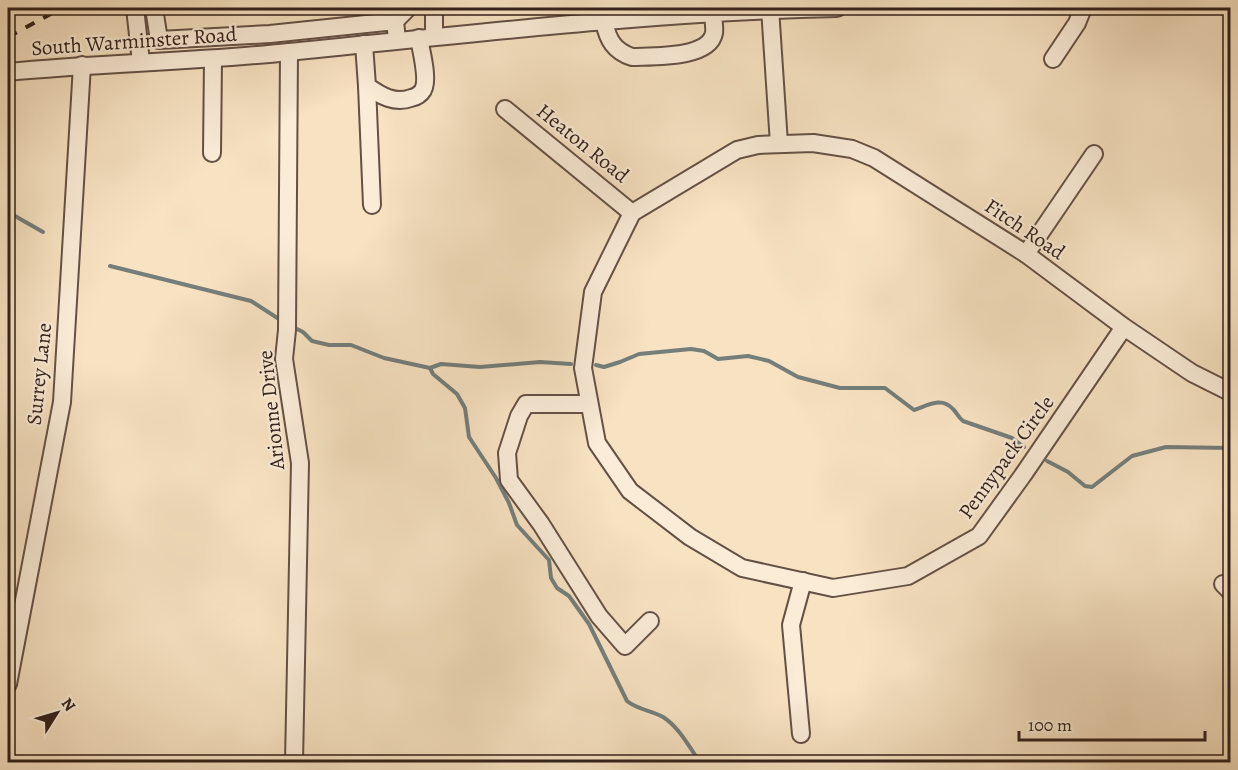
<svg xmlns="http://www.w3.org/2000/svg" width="1238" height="770" font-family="Alegreya,serif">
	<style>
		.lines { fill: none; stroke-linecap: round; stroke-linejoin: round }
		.stream { stroke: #747e7b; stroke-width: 4 }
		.minor-casing { stroke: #645145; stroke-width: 20 }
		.minor { stroke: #faecd7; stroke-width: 16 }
		.rail { stroke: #33211b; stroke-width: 4; stroke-dasharray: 10 10; stroke-linecap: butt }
		.labels { text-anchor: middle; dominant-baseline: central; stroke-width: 4.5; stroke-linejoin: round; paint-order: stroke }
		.street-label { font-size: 21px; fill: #33211b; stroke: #faecd7 }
	</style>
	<rect width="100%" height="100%" fill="#f7e2c2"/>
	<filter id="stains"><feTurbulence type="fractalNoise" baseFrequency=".00333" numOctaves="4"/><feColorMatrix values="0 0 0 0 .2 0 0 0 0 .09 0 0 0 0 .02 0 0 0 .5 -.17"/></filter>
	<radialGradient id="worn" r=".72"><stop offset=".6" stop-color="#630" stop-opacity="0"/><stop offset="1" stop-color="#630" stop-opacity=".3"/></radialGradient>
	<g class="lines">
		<g class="stream">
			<path d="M8,212l35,20"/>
			<path d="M110,266l141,35 31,20"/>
			<path d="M291,326l12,6 9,9 17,4h22l33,13 46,10 11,-4 39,3 60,-5 31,2"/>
			<path d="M596,365l8,2 16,-5 19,-8 52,-5 13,2 14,8 30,-3 21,5 29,16 42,11h45l29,22c13,-4 27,-14 39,-1 4,4 5,8 10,12l49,17 12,9"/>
			<path d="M430,368l3,6 24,20 8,14 4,29 27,41 13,25 8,22 32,35 2,18 6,10 12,8 20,28 38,77c11,9 24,9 36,16 16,10 26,30 37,45"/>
			<path d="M1047,461l21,11 17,14 7,1 40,-31 34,-9 64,1"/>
		</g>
		<defs>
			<g id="minor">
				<path d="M135,8l6,54"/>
				<path d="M154,8l5,32 111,-6 125,-13 2,19"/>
				<path d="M770,8l9,136"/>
				<path d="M395,21l13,-13"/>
				<path d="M604,22c4,18 10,29 28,35 20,-1 77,2 82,-24 1,-6 -1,-13 -1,-19"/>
				<path d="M434,36v-28"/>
				<path d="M364,44l3,42c14,10 28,18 44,12 5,-1 9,-3 12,-8 6,-11 -2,-39 -4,-52"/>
				<path d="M289,52l-2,278 -3,29 16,104 -6,299"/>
				<path d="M1053,59l24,-36 6,-15"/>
				<path d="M8,72c93,-9 187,-10 281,-20 182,-18 365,-40 548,-44"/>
				<path d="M367,86l5,119"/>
				<path d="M505,109l127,104"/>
				<path d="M212,153l1,-94"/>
				<path d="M1026,254l68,-100"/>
				<path d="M1124,327l-101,148 -44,61 -71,40 -75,12 -91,-20 -52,-31 -60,-46 -33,-48 -14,-75 10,-76 39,-79 105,-63 21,-5 55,-2 39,6 22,9 152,96 98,73 68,46 38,19"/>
				<path d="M589,404h-63l-7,12 -12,37 2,27 32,44 58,92 26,30 25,-25"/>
				<path d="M1223,584l7,7"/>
				<path d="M8,684l54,-282 20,-337"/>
				<path d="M801,734l-10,-109 12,-44"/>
			</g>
		</defs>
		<use href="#minor" class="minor-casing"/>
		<use href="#minor" class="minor"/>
		<path class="rail" d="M8,37l54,-29"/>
	</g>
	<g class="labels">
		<g class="street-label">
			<text transform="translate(134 41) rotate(-4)">South Warminster Road</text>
			<text transform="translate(583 143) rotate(39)">Heaton Road</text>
			<text transform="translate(1025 229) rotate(34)">Fitch Road</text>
			<text transform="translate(39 374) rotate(-84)">Surrey Lane</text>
			<text transform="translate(271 410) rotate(-96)">Arionne Drive</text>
			<text transform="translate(1006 457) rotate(-54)">Pennypack Circle</text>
		</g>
	</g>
	<rect width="1238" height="770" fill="none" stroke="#f7e2c2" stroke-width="30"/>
	<rect x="9" y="9" width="1220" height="752" fill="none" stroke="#33211b" stroke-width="3"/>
	<rect x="15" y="15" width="1208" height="740" fill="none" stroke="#33211b" stroke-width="1.5"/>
	<g transform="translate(57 713) rotate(53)" stroke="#faecd7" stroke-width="4.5" paint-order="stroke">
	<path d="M0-4.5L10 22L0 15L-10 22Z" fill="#33211b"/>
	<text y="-9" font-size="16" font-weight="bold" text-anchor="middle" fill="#33211b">N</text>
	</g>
	<path d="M1019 731v9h186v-9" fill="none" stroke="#33211b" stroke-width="3"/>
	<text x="1028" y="731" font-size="18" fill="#33211b" stroke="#faecd7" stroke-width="4.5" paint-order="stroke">100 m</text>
	<rect width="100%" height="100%" filter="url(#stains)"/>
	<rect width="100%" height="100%" fill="url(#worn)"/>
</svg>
